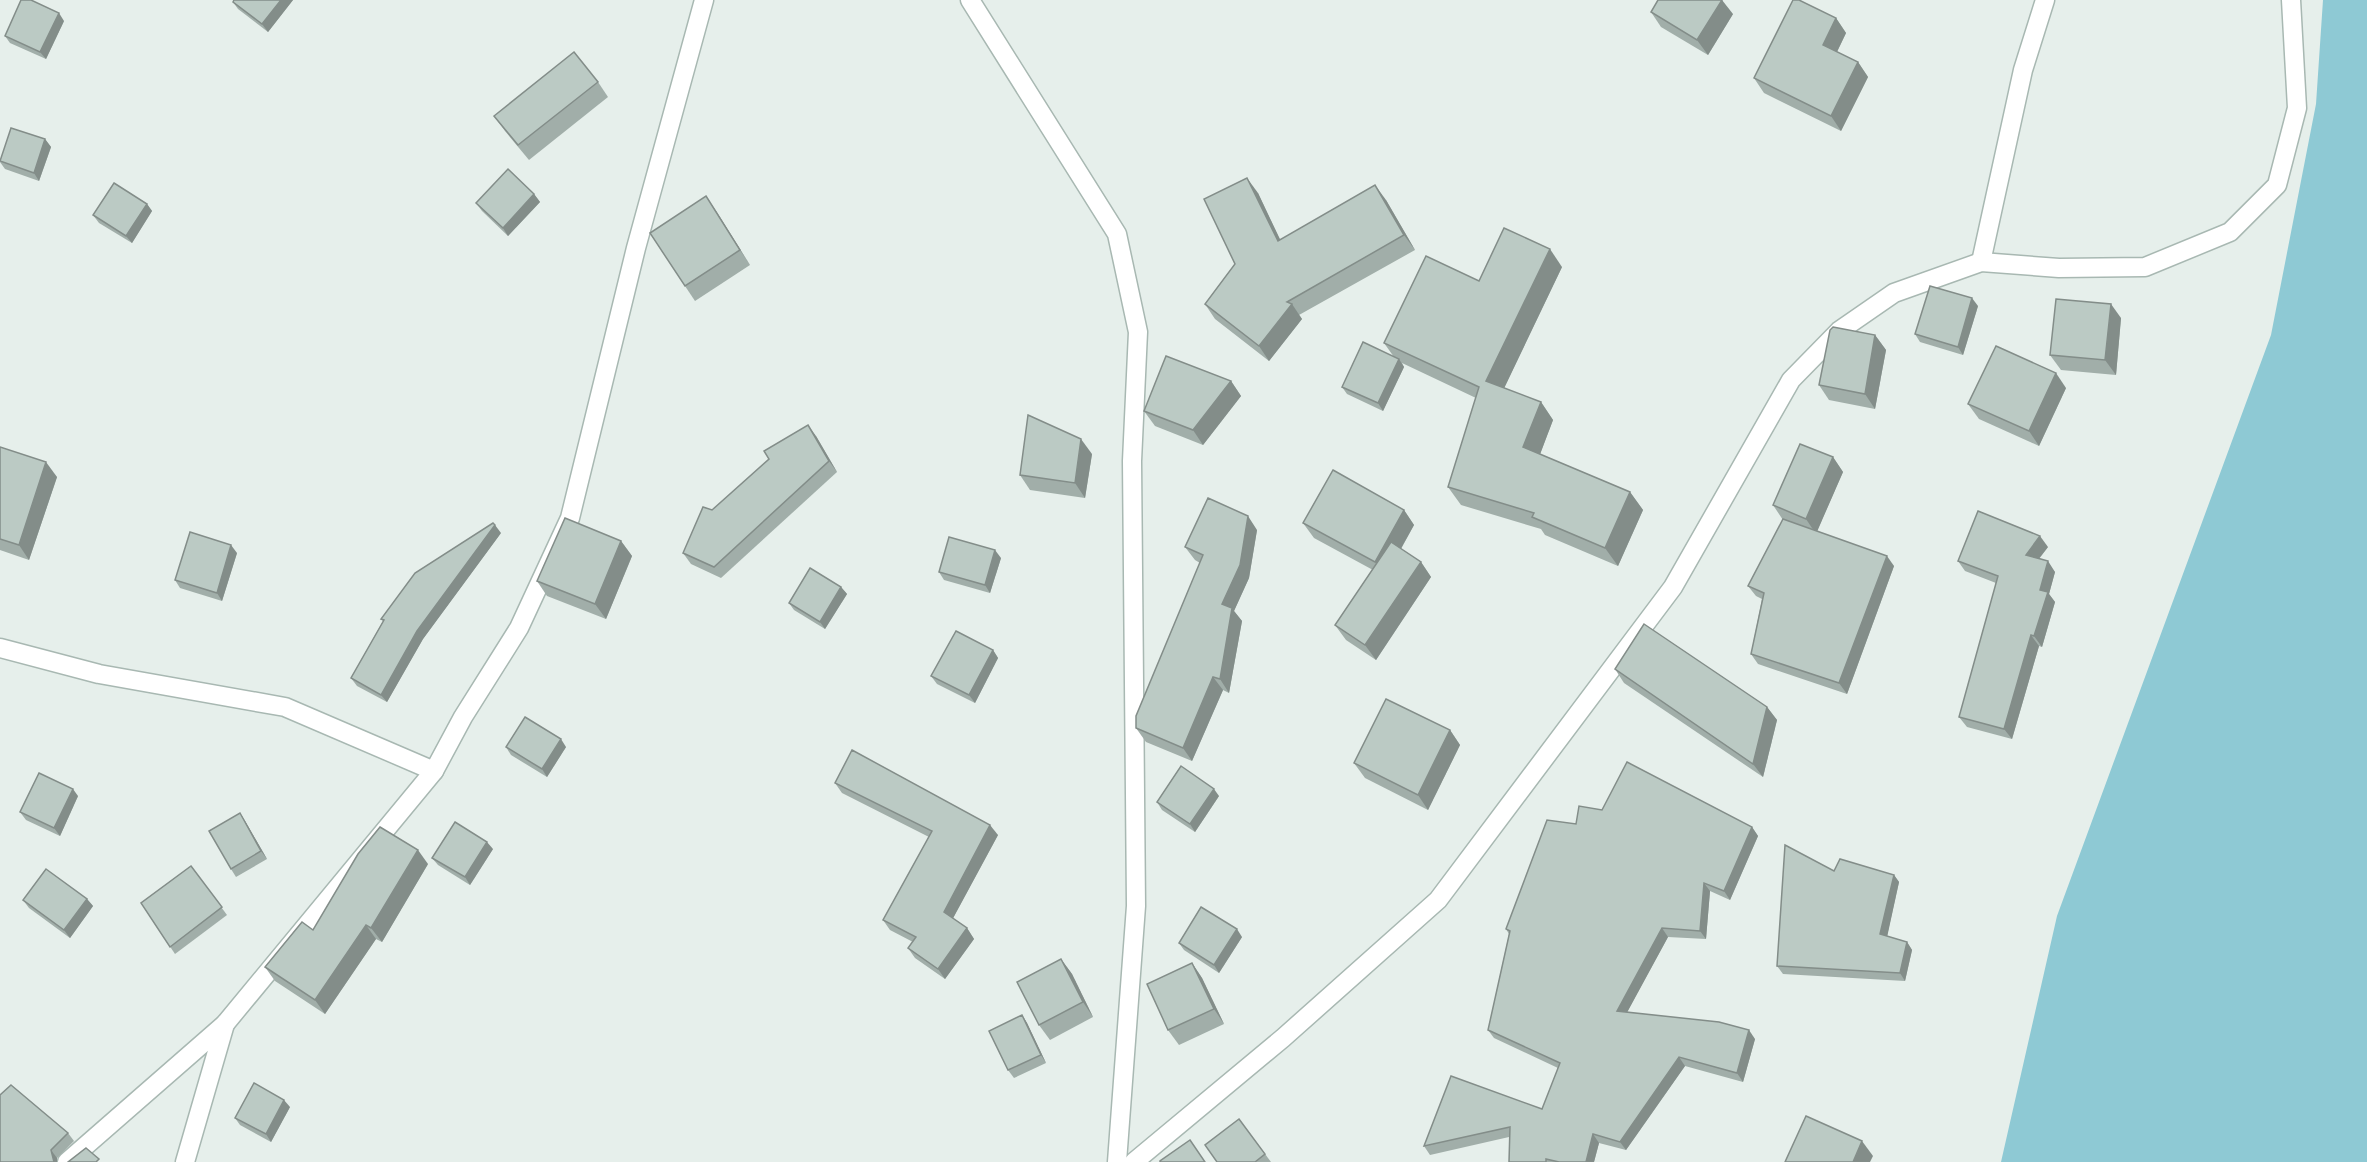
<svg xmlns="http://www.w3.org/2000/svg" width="2367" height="1162" font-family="Overpass,sans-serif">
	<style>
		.water { fill: #8ec9d4 }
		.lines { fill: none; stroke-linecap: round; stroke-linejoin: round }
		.minor-casing { stroke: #a8b8b2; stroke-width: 21 }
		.minor { stroke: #fff; stroke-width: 18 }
		.wall { fill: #a1aea9 }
		.shaded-wall { fill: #838d89 }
		.building { fill: #bbcac4; stroke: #838d89; stroke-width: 1.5 }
	</style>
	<rect width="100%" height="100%" fill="#e6efeb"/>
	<path class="water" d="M2323,0h44v1162h-366l56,-246 214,-581 45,-231z"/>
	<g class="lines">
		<defs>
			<g id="minor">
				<path d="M970,0l147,234 21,98 -6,129 4,445 -19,256"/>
				<path d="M1981,262l42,-192 22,-70"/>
				<path d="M0,648l99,26 186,33 149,64"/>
				<path d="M67,1162l158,-138 209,-253 29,-54 56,-89 51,-110 66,-270 68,-248"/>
				<path d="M185,1162l40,-138"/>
				<path d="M1134,1162l149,-124 155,-138 235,-313 118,-207 48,-49 55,-38 87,-31 78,6 86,-1 85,-35 47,-47 20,-77 -6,-108"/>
			</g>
		</defs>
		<use href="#minor" class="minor-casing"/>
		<use href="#minor" class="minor"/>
	</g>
	<g class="wall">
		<path d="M293,0l-25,32 -30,-23 -5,-7z"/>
		<path d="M1651,12l82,2 -25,41 -47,-28z"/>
		<path d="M1836,18l10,15 -9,19 21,10 10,15 -27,54 -77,-38 -10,-15z"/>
		<path d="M64,21l-18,38 -36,-16 -5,-7z"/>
		<path d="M598,82l10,15 -79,63 -24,-29 -11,-15z"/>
		<path d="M45,139l6,8 -12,34 -34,-12 -5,-7z"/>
		<path d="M1258,193l22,47 106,-40 29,50 -116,65 3,4 -33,42 -54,-42 -10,-15 30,-40z"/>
		<path d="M534,194l6,8 -32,34 -26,-25 -6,-8z"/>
		<path d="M147,204l5,7 -20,32 -33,-20 -6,-8z"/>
		<path d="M716,211l34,54 -55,36 -10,-15z"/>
		<path d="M1562,267l-58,121 37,14 12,18 -13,34 90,38 13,18 -25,56 -73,-31 -4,-6 -80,-24 -13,-18 28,-89 -74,-35 2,4 -21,44 -36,-17 -5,-7 52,-30 -10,-14 95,-62z"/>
		<path d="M1978,306l-15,49 -43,-13 -5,-8z"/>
		<path d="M2121,318l-5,57 -55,-5 -11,-15z"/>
		<path d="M1875,335l11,15 -11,59 -46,-9 -10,-15z"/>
		<path d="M1231,381l10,15 -38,49 -48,-19 -11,-15z"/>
		<path d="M2066,388l-27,58 -60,-27 -11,-15z"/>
		<path d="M816,436l21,36 -116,106 -30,-14 -8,-11 29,-43z"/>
		<path d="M0,447l57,30 -28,83 -29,-10z"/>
		<path d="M1092,454l-7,44 -55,-8 -10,-15z"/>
		<path d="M1833,457l10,15 -26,59 77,35 -47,128 -89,-30 -7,-10 11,-55 -6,-3 -8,-10 35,-66 -10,-15z"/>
		<path d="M1404,510l10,15 -13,24 20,13 10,15 -55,83 -30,-20 -11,-15 38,-55 -59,-32 -11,-15z"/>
		<path d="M1257,530l-8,48 -15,33 8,10 -13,72 -6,-3 -31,71 -46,-19 -10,-14 64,-165 -5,-3 -10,-13z"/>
		<path d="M501,533l-78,106 -36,63 -30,-16 -6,-8 32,-57 -2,-2z"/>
		<path d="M621,541l11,15 -26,63 -59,-23 -10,-15z"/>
		<path d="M2048,547l-9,12 16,13 -6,22 6,8 -13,45 -3,-1 -27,93 -45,-12 -8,-10 37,-134 -31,-12 -7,-10z"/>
		<path d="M237,553l-15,48 -42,-13 -5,-8z"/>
		<path d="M1001,558l-11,35 -46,-13 -5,-8z"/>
		<path d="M841,587l6,7 -22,35 -31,-19 -5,-7z"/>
		<path d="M993,650l5,8 -23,45 -38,-19 -6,-8z"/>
		<path d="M1615,669l152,38 10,13 -14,57 -139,-94z"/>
		<path d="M1450,730l10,15 -32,65 -63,-32 -11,-15z"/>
		<path d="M506,747h60l-19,30 -36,-22z"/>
		<path d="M835,783l163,52 -45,83 14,10 7,11 -29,40 -30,-21 -7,-10 5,-6 -23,-12 -7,-10 46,-83 -87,-44z"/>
		<path d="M78,796l-18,40 -34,-16 -6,-8z"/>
		<path d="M1219,796l-24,36 -33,-22 -5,-8z"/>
		<path d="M1602,810l150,17 6,9 -28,64 -20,-9 -4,48 -38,-2 -41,75 128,27 -12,43 -58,-16 -59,84 -27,-7 -5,19h-85v-25l-79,18 -6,-9 118,-37 16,-41 -64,-30 -6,-8 21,-96 -3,-5 70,-105z"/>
		<path d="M240,813l5,8 22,38 -31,18 -5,-8z"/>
		<path d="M493,849l-23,36 -32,-20 -6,-7z"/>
		<path d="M428,864l-46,78 -6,-3 -51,75 -50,-33 -10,-14 48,-37z"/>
		<path d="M191,866l36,49 -52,39 -34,-51z"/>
		<path d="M1834,871l60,4 5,7 -12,54 20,6 5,8 -7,31 -122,-7 -6,-8z"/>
		<path d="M87,899l6,7 -23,32 -41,-30 -6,-8z"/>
		<path d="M1242,937l-23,36 -35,-23 -5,-7z"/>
		<path d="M1061,959l11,15 21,43 -43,23 -11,-15z"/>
		<path d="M1192,963l10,15 22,46 -45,21 -11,-15z"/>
		<path d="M1022,1015l5,8 19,40 -32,15 -6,-8z"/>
		<path d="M290,1107l-19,35 -31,-17 -5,-7z"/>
		<path d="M1239,1119l32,43h-54z"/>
		<path d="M68,1133l6,8 -17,17v4h-57z"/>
	</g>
	<g class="shaded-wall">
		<path d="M281,0h12l-25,32 -6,-8z"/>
		<path d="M1722,0l11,14 -25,41 -11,-15z"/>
		<path d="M59,13l5,8 -18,38 -6,-7z"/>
		<path d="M1836,18l10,15 -13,27 -10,-15z"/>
		<path d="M1858,62l10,15 -27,54 -10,-15z"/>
		<path d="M45,139l6,8 -12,34 -5,-8z"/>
		<path d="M1247,178l11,15 30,63 -10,-15z"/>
		<path d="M1375,185l11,15 29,50 -11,-15z"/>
		<path d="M534,194l6,8 -32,34 -5,-8z"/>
		<path d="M706,196l10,15 34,54 -10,-15z"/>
		<path d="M147,204l5,7 -20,32 -6,-7z"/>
		<path d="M1550,249l12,18 -63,132 -13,-18z"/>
		<path d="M1972,298l6,8 -15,49 -5,-8z"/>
		<path d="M1292,304l10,15 -33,42 -10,-15z"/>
		<path d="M2111,304l10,14 -5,57 -11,-15z"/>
		<path d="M1875,335l11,15 -11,59 -10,-15z"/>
		<path d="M1399,359l5,8 -21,44 -5,-8z"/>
		<path d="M2056,373l10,15 -27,58 -10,-15z"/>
		<path d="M1231,381l10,15 -38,49 -10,-15z"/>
		<path d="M1541,402l12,18 -17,45 -13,-18z"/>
		<path d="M808,425l8,11 21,36 -8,-11z"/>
		<path d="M1081,439l11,15 -7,44 -10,-15z"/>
		<path d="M1833,457l10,15 -27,62 -10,-15z"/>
		<path d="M46,462l11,15 -28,83 -10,-15z"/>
		<path d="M1630,492l13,18 -25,56 -13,-18z"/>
		<path d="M1404,510l10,15 -29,52 -10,-15z"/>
		<path d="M1248,516l9,14 -8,48 -15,33 8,10 -13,72 -9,-14 2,-75z"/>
		<path d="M495,525l6,8 -78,106 -36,63 -6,-7 36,-64z"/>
		<path d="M2040,536l8,11 -15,19 -7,-11z"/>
		<path d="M621,541l11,15 -26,63 -11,-15z"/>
		<path d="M231,545l6,8 -15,48 -5,-8z"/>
		<path d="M995,550l6,8 -11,35 -5,-8z"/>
		<path d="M1887,556l7,10 -47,128 -8,-11z"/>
		<path d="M2048,561l7,11 -6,22 6,8 -13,45 -8,-11 6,-46z"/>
		<path d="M1421,562l10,15 -55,83 -11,-15z"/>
		<path d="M841,587l6,7 -22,35 -5,-7z"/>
		<path d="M2031,635l8,11 -27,93 -8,-10z"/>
		<path d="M993,650l5,8 -23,45 -6,-8z"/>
		<path d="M1213,677l10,13 -31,71 -9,-13z"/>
		<path d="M1767,707l10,13 -14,57 -10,-13z"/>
		<path d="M1450,730l10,15 -32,65 -10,-15z"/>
		<path d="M561,739l5,8 -19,30 -5,-8z"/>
		<path d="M73,789l5,7 -18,40 -6,-8z"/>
		<path d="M1214,789l5,7 -24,36 -5,-8z"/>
		<path d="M240,813l5,8 22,38 -6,-8z"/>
		<path d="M990,825l8,10 -47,87 -7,-10z"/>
		<path d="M1752,827l6,9 -28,64 -6,-9z"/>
		<path d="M487,842l6,7 -23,36 -5,-8z"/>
		<path d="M418,850l10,14 -46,78 -11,-14z"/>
		<path d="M1894,875l5,7 -13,60 -6,-8z"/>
		<path d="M1704,883l6,8 -4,48 -6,-8z"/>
		<path d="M87,899l6,7 -23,32 -6,-8z"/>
		<path d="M366,925l10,14 -51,75 -10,-14z"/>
		<path d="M967,928l7,11 -29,40 -7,-10z"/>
		<path d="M1662,928l6,9 -45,83 -6,-9z"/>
		<path d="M1237,929l5,8 -23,36 -5,-8z"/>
		<path d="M1907,942l5,8 -7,31 -5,-8z"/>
		<path d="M1061,959l11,15 21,43 -10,-15z"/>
		<path d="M1192,963l10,15 22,46 -10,-15z"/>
		<path d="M1022,1015l5,8 19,40 -5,-8z"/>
		<path d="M1749,1030l6,9 -12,43 -6,-9z"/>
		<path d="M1679,1057l6,9 -59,84 -6,-8z"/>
		<path d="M284,1100l6,7 -19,35 -5,-8z"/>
		<path d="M1593,1134l6,9 -5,19h-8z"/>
		<path d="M1862,1141l11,15 -3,6h-17z"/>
		<path d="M51,1150l6,8v4h-3z"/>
	</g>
	<g class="building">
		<path d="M21,0h10l28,13 -19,39 -35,-16z"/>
		<path d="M234,0h47l-19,24 -29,-22z"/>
		<path d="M1658,0h64l-25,40 -46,-28z"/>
		<path d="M1793,0h6l37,18 -13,27 35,17 -27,54 -77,-38z"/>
		<path d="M574,52l24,30 -80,63 -24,-29z"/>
		<path d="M11,128l34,11 -11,34 -34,-12z"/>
		<path d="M508,169l26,25 -31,34 -27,-25z"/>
		<path d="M1247,178l31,63 97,-56 29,50 -117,67 5,2 -33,42 -54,-42 30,-40 -31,-65z"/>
		<path d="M114,183l33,21 -21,32 -33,-21z"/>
		<path d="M706,196l34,54 -55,36 -35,-53z"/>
		<path d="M1504,228l46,21 -64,132 55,21 -18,45 107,45 -25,56 -73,-31 2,-4 -86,-26 31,-100 -95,-44 42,-87 53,25z"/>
		<path d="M1930,286l42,12 -14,49 -43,-13z"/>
		<path d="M2056,299l55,5 -6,56 -55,-5z"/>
		<path d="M1833,327l42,8 -10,59 -46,-9 11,-55z"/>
		<path d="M1363,342l36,17 -21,44 -36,-16z"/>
		<path d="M1996,346l60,27 -27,58 -61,-27z"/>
		<path d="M1166,356l65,25 -38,49 -49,-19z"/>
		<path d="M1028,415l53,24 -6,44 -55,-8z"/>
		<path d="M808,425l21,36 -115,106 -31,-14 20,-46 9,3 57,-51 -5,-8z"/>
		<path d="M1800,444l33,13 -27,62 -33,-14z"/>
		<path d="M0,447l46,15 -27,83 -19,-6z"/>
		<path d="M1333,470l71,40 -29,52 -72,-39z"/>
		<path d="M1208,498l40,18 -8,49 -18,39 10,4 -12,71 -7,-2 -30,71 -47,-20v-12l67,-161 -18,-8z"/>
		<path d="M1978,511l62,25 -14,19 22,6 -8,29 8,2 -14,44 -3,-1 -27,94 -45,-12 39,-141 -40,-15z"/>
		<path d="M565,518l56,23 -26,63 -58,-23z"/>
		<path d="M1783,519l104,37 -48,127 -88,-29 13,-61 -16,-7z"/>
		<path d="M493,523l2,2 -78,106 -36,64 -30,-17 33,-58 -3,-1 34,-46z"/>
		<path d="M190,532l41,13 -14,48 -42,-13z"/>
		<path d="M949,537l46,13 -10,35 -46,-13z"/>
		<path d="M1391,542l30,20 -56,83 -30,-20z"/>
		<path d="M810,568l31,19 -21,35 -31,-19z"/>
		<path d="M1644,624l123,83 -14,57 -138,-95z"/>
		<path d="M956,631l37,19 -24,45 -38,-19z"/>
		<path d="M1386,699l64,31 -32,65 -64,-32z"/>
		<path d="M525,717l36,22 -19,30 -36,-22z"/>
		<path d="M852,750l138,75 -46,87 23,16 -29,41 -30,-21 8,-11 -33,-17 49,-89 -97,-48z"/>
		<path d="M1627,762l125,65 -28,64 -20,-8 -4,48 -38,-3 -45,83 102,11 30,8 -12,43 -58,-16 -59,85 -27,-8 -7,28h-27l-13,-3v3h-37l1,-35 -86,19 27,-70 91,33 18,-46 -72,-33 22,-99 -4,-2 41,-109 29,4 3,-18 23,4z"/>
		<path d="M1181,766l33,23 -24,35 -33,-22z"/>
		<path d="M39,773l34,16 -19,39 -34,-16z"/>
		<path d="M240,813l21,38 -30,18 -22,-38z"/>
		<path d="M455,822l32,20 -22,35 -33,-19z"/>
		<path d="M380,827l38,23 -47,78 -5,-3 -51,75 -50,-33 37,-45 11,8 45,-76z"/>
		<path d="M1785,845l49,26 6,-12 54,16 -14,59 27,8 -7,31 -123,-7z"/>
		<path d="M191,866l31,41 -52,40 -29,-44z"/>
		<path d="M46,869l41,30 -23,31 -41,-30z"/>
		<path d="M1201,907l36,22 -23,36 -35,-22z"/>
		<path d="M1061,959l22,43 -44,23 -22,-43z"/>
		<path d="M1192,963l22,46 -46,21 -21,-46z"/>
		<path d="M1022,1015l19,40 -33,15 -19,-39z"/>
		<path d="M254,1083l30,17 -18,34 -31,-16z"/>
		<path d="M11,1085l57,48 -17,17 3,12h-54v-67z"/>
		<path d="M1806,1116l56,25 -9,21h-68z"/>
		<path d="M1239,1119l26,35 -10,8h-38l-12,-17z"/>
		<path d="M1190,1140l15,22h-45v-1z"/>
		<path d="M86,1148l13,11 -3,3h-28z"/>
	</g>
</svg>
